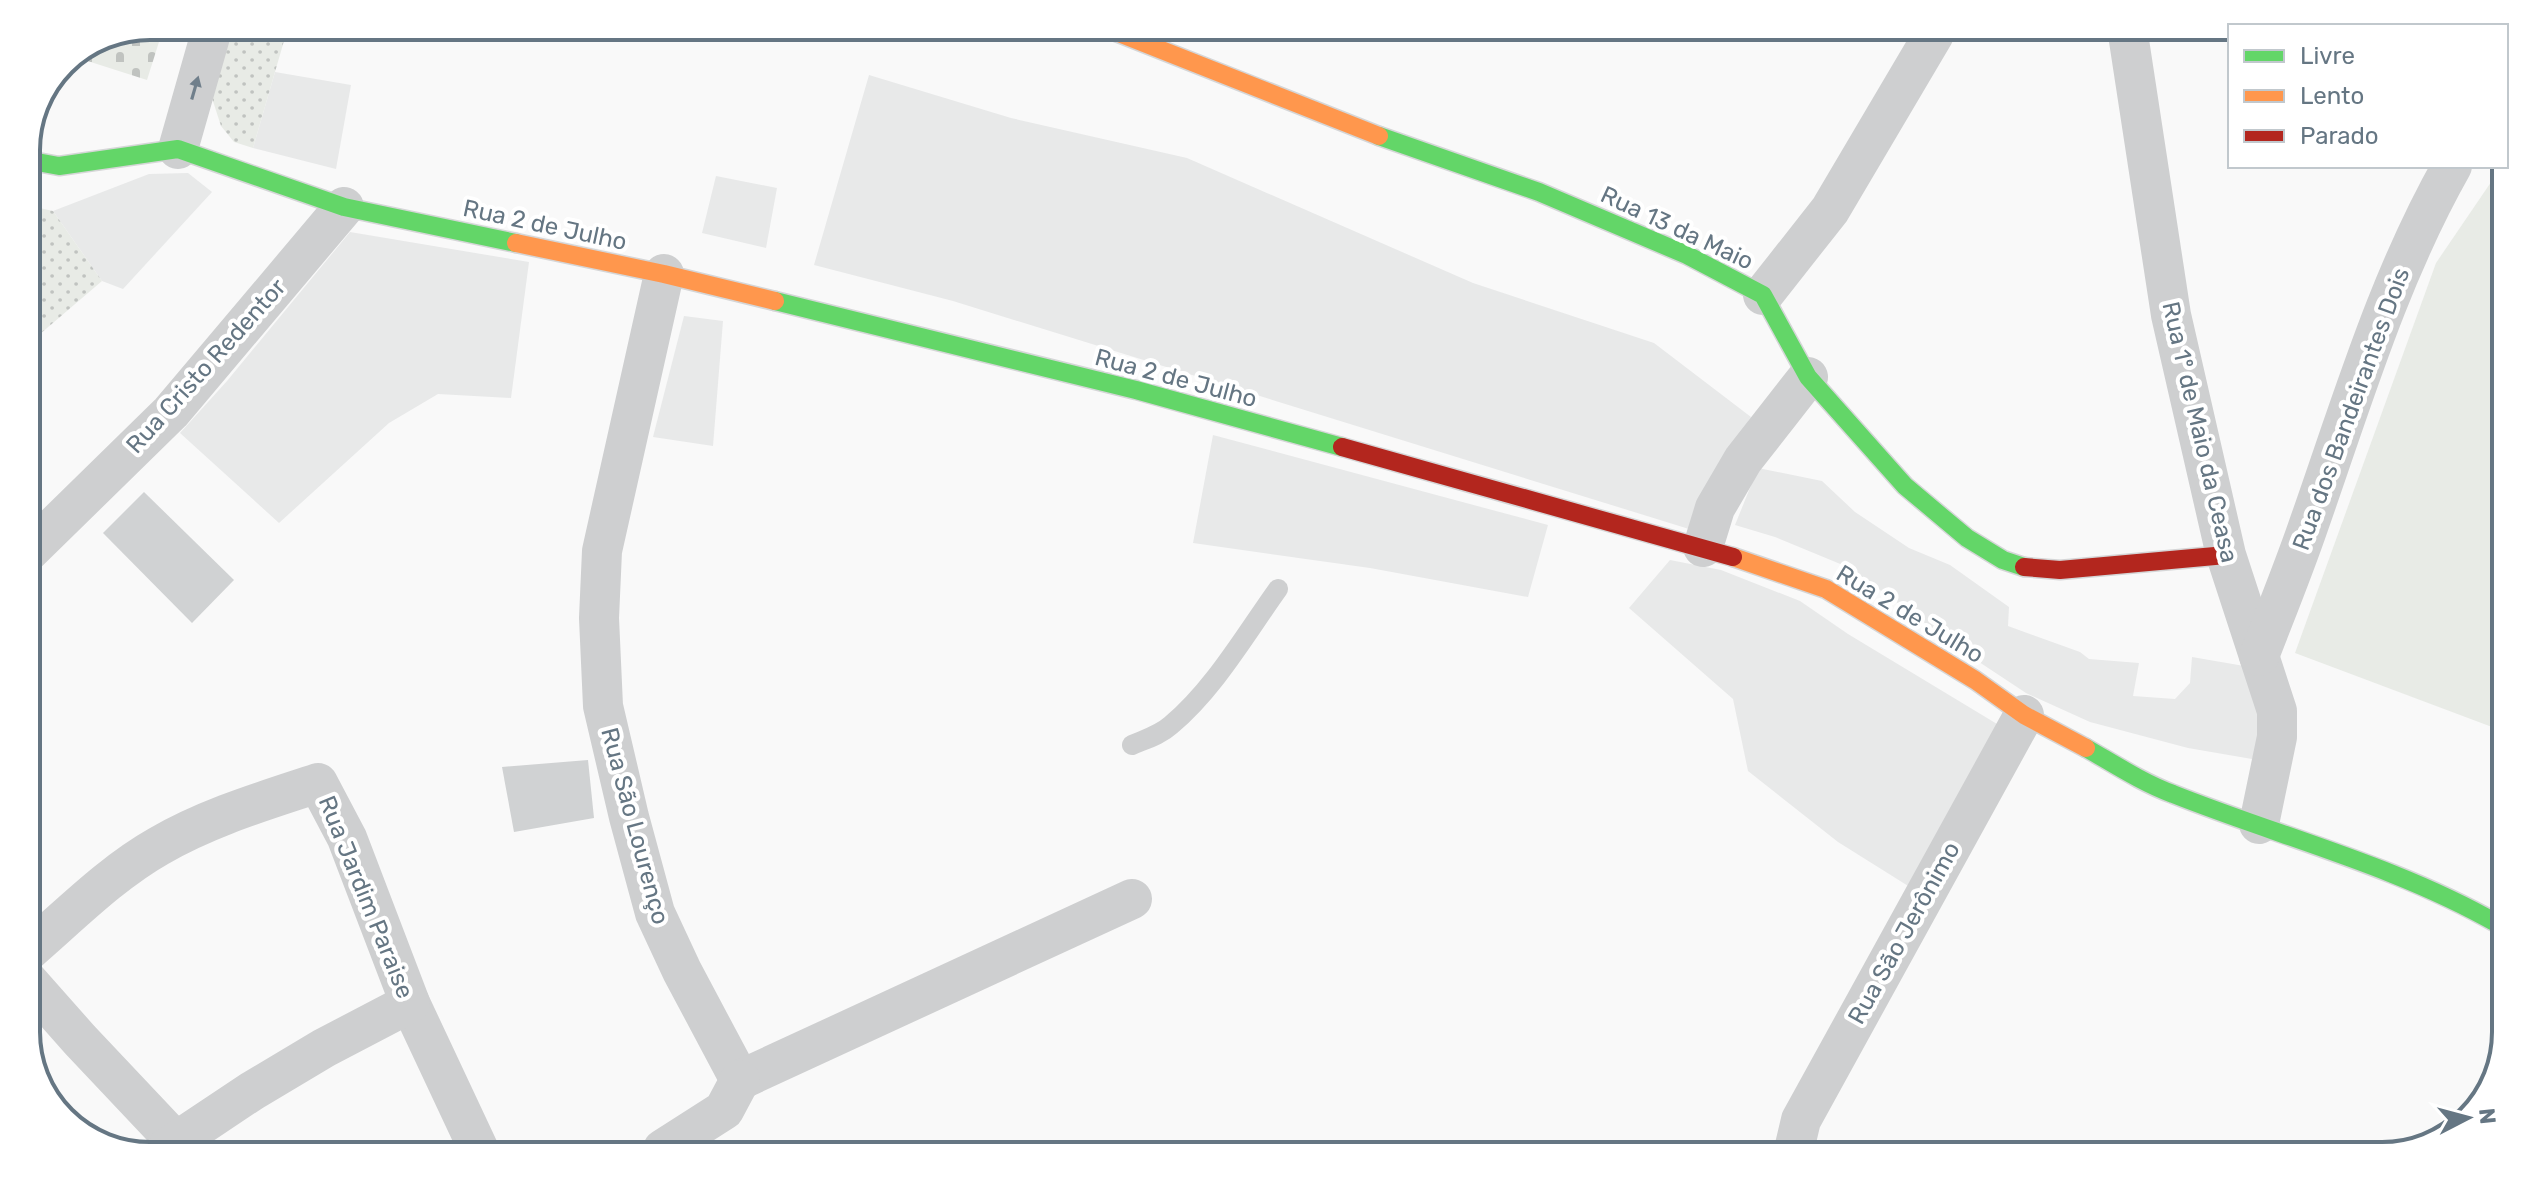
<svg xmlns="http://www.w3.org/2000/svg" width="2532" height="1182" font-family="Rubik,sans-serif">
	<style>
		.built { fill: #e8e9e9 }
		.grass { fill: url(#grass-dots) }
		.cemetery { fill: url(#cemetery-stones) }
		.park { fill: #e8ebe6 }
		.building { fill: #d0d2d3 }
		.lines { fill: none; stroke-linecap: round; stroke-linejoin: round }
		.fast-casing { stroke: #d5d6d7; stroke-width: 21 }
		.slow-casing { stroke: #d5d6d7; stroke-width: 21 }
		.jam-casing { stroke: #d5d6d7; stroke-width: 21 }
		.lane { stroke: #cecfd0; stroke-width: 20 }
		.street { stroke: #cecfd0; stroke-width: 40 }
		.fast { stroke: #63d668; stroke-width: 18 }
		.slow { stroke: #ff974d; stroke-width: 18 }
		.jam { stroke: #b3261e; stroke-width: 18 }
		.oneway { fill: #707f8b }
		.labels { text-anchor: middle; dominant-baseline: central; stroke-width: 8; stroke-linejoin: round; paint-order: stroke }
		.street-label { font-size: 24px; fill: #657683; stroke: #fff }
		.rim { fill: none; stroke: #657683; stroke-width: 4 }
	</style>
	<defs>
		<pattern id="grass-dots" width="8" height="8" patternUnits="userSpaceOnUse" patternTransform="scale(2)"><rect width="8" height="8" fill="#e8ebe6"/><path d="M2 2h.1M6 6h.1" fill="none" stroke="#c0c3c0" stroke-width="1.8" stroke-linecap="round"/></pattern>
		<pattern id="cemetery-stones" width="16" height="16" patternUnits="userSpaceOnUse" patternTransform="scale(2)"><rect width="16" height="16" fill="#e8ebe6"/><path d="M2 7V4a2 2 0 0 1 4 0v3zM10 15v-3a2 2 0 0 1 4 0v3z" fill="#c0c3c0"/></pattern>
	</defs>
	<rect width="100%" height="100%" fill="#f9f9f9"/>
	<g class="built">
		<path d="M275,72l76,13 -15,84 -83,-21z"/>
		<path d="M869,75l142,43 176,40 286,125 181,60 97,74 -42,66 -20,46 -736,-228 -139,-36z"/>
		<path d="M188,173l24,19 -89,97 -21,-8 -49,-70 96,-37z"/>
		<path d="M716,176l61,12 -11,60 -64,-15z"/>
		<path d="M350,232l179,30 -18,136 -73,-4 -49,29 -110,100 -99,-90 47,-52z"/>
		<path d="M684,316l39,5 -10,125 -60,-9z"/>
		<path d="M1213,435l335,90 -20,72 -158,-29 -177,-25z"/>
		<path d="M1758,468l64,13 33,31 54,36 41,17 59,42 -1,19 72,26 9,7 50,4 -6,33 42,3 15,-16 2,-26 58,10 18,52 -16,40 -64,-11 -98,-26 -64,-29 -56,-37 -120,-88 -75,-31 -40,-12z"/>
		<path d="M1670,560l51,10 79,31 48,33 154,93 -89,162 -75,-47 -90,-71 -15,-72 -104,-91z"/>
	</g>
	<g class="grass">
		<path d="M233,26l55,1 -35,121 -19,-6 -13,-16 -10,-31 7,-35z"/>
		<path d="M26,205l27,6 49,70 -76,65z"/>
	</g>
	<path class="cemetery" d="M150,26h14l-17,54 -72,-23z"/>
	<path class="park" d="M2502,166h4l-6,564 -205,-77 141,-390z"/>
	<g class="building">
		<path d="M144,492l90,88 -42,43 -89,-90z"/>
		<path d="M588,760l6,58 -80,14 -12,-65z"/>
	</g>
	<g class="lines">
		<defs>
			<g id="fast">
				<path d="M1379,136l160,56 148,63 76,40 45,82 97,109 62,52 36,22 21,7"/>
				<path d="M26,160l33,6 119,-17 166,58 172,36"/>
				<path d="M775,301l361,89 206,57"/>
				<path d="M2086,748c28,16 57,35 87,46 108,43 224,72 325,130"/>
			</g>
			<g id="slow">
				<path d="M1111,30l268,106"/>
				<path d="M516,243l148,31 111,27"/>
				<path d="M1733,557l93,32 149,91 49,35 62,33"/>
			</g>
			<g id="jam">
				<path d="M1342,447l391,110"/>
				<path d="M2024,567l36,3 166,-15"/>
			</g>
		</defs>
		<use href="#fast" class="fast-casing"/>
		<use href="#slow" class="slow-casing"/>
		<use href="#jam" class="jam-casing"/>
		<path class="lane" d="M1132,745c14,-6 28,-10 39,-20 43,-36 74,-90 107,-136"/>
		<g class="street">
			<path d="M2128,34l43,281 55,240 51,156v26l-18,87"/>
			<path d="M178,149l35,-123"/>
			<path d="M664,274l-62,277 -3,67 4,88 26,111 26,96 27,58 58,109"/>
			<path d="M1763,295l67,-85 104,-176"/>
			<path d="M1703,547l12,-39 28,-48 65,-83"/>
			<path d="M26,554l145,-142 173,-205"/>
			<path d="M2259,656c17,-44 35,-88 50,-132 43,-122 79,-245 143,-358"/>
			<path d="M26,953c43,-37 85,-80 133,-107 50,-29 105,-45 159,-63l29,55 63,165 68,145"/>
			<path d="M26,979l54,61 101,107"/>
			<path d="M740,1080l392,-181"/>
			<path d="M168,1147l84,-56 72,-43 86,-45"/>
			<path d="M663,1149l61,-39 16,-30"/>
			<path d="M1793,1154l8,-34 223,-405"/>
		</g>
		<use href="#fast" class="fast"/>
		<use href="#slow" class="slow"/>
		<use href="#jam" class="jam"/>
	</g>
	<defs><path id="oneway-solid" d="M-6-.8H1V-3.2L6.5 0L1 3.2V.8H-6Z" transform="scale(2)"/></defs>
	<use class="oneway" href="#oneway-solid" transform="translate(195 88) rotate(-74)"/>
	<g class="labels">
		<g class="street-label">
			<text transform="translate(545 225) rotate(12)">Rua 2 de Julho</text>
			<text transform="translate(1677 228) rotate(25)">Rua 13 da Maio</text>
			<text transform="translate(206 366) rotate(-48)">Rua Cristo Redentor</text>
			<text transform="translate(1176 378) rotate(15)">Rua 2 de Julho</text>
			<text transform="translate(2351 409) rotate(-70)">Rua dos Bandeirantes Dois</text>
			<text transform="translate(2200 432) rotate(77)">Rua 1º de Maio da Ceasa</text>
			<text transform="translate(1910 614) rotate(31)">Rua 2 de Julho</text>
			<text transform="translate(635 826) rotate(75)">Rua São Lourenço</text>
			<text transform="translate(366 897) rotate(68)">Rua Jardim Paraise</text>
			<text transform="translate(1904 933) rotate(-61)">Rua São Jerônimo</text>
		</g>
	</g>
	<path d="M0 0H2532V1182H0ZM150 40H2382A110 110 0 0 1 2492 150V1032A110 110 0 0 1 2382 1142H150A110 110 0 0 1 40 1032V150A110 110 0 0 1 150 40Z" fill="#fff" fill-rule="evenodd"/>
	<path class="rim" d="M150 40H2382A110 110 0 0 1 2492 150V1032A110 110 0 0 1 2382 1142H150A110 110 0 0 1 40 1032V150A110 110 0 0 1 150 40Z"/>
	<rect x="2228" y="24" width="280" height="144" fill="#ffffff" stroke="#c1c8cd" stroke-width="2"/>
	<rect x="2244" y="50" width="40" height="12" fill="#63d668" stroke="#c1c8cd" stroke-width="2"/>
	<text x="2300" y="64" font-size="24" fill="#657683">Livre</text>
	<rect x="2244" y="90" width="40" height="12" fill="#ff974d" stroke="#c1c8cd" stroke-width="2"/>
	<text x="2300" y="104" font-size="24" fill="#657683">Lento</text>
	<rect x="2244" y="130" width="40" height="12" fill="#b3261e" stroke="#c1c8cd" stroke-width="2"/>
	<text x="2300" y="144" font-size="24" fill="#657683">Parado</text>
	<g transform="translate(2468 1118) rotate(84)" stroke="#ffffff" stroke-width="6" paint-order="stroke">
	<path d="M0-6L14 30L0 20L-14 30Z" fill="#657683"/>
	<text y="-12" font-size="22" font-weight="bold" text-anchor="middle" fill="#657683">N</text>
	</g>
</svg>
